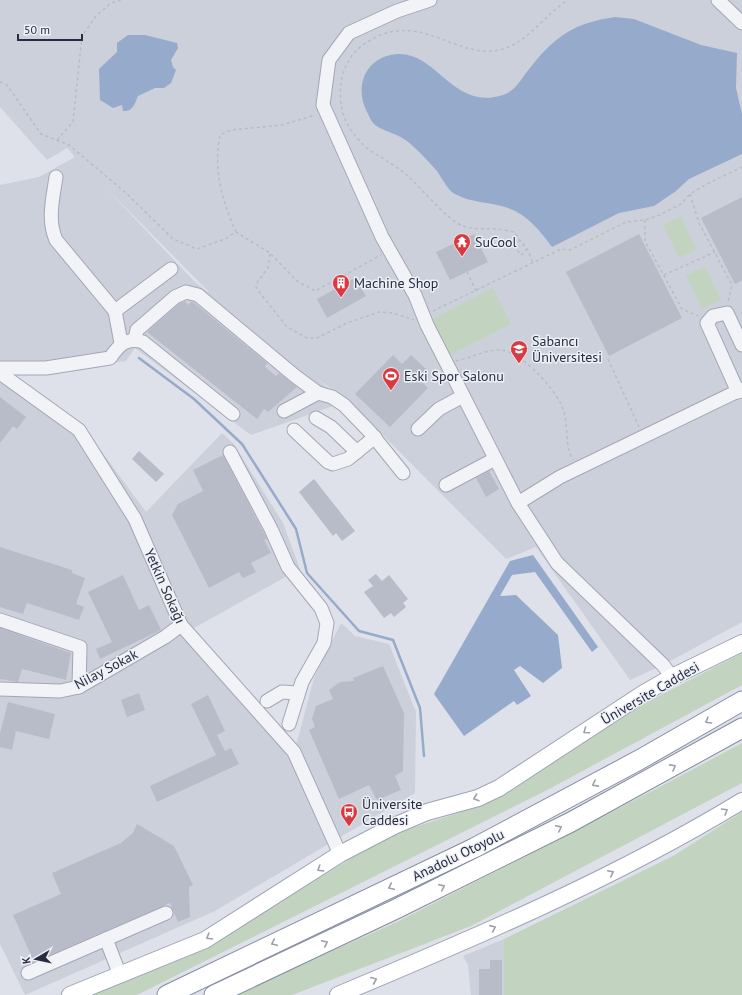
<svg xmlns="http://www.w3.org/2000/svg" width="742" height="995" font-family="'PT Sans',sans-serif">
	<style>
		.built { fill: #ccd0db; fill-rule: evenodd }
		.green { fill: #c2d4bf }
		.water { fill: #96aacc }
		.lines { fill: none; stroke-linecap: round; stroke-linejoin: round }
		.stream { stroke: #96aacc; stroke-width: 2.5 }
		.building { fill: #b8bcc9 }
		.minor-casing { stroke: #a3a7b3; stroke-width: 15 }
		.major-casing { stroke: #9da4b6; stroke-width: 18 }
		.highway-casing { stroke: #848ca1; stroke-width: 21 }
		.path { stroke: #b8bcc4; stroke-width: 1.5; stroke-dasharray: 3 3; stroke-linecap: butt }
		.minor { stroke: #f1f3f7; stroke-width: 13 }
		.major { stroke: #fff; stroke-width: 16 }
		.highway { stroke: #fff; stroke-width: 19 }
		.oneway { stroke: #9da0aa }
		.labels { text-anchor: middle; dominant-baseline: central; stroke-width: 3; stroke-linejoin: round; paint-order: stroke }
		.poi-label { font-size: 14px; fill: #262d41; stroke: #eef0f6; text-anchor: start }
		.street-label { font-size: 14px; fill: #262d41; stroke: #eef0f6 }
	</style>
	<rect width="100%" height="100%" fill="#dee1e9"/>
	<g class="built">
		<path d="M0,0h742v622l-79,43 -33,15 -94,-133 -30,12 -157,-158 -33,-23 38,31 -15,-5 -88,31 -116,-87 -9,13 -112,15 77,61 55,75 76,-79 11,10 50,80 17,46 -117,65 104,116 10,-8 17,-64 27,-55 14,13 34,8 27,68 -1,81 -200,118 -190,84 -25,-51v-759l39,-8 36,-20 -8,-9 -20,12 -47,-53zM102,184l106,107v1l-15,-12z"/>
		<path d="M504,939v56h-33l-3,-30 -5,-9z"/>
	</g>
	<g class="green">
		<path d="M681,216l15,33 -17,9 -16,-33z"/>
		<path d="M705,267l16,33 -19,9 -16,-34z"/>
		<path d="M493,288l18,36 -61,31 -18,-36z"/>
		<path d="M742,653v32l-191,103 -414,207h-54l120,-48 187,-112 87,-28 25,-12 122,-81z"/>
		<path d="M742,743v40l-271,143 -179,69h-58l165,-74 257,-132z"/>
		<path d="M742,812v183h-238v-56l169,-83z"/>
	</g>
	<g class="water">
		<path d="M615,17l19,2 67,26 36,8 -1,35 6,26v40l-53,25 -13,12 -22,15 -35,7 -67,34c-12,-16 -24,-32 -44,-39 -17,-6 -37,-5 -53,-14 -7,-3 -13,-16 -18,-23 -9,-10 -20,-22 -30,-30 -8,-6 -19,-9 -27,-13 -8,-4 -9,-8 -13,-16 -14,-27 0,-57 32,-58 38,-1 55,57 104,41 13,-4 19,-18 27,-27 25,-32 44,-45 85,-51z"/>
		<path d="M128,35h17l32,8 1,5 -7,12 2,7 3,3 -5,13 -7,5h-9l-17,8c-3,7 -5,16 -15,15l-1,-6 -9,3 -13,-8 -1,-31 18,-17v-9z"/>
		<path d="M533,555l65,92 -6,5 -57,-80 -23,3 -12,21 16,-1 42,40 4,33 -19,15 -23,-17 -6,4 17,26 -14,9 -3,-4 -50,35 -30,-42 76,-133z"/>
	</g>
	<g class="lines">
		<path class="stream" d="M139,358l55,41 48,45 54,85 11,44 52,58 34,9 27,68 4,48"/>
	</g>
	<g class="building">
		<path d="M742,197v83l-7,4 -34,-66z"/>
		<path d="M474,234l14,28 -38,18 -14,-28z"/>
		<path d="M639,234l43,84 -73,38 -43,-84z"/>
		<path d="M355,278l11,18 -39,22 -10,-19z"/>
		<path d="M185,301l3,4 3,-3h2l74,61 -2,4 11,9 3,-3 18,14 -29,25 -4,-3 -7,10 -110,-87 32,-28z"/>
		<path d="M393,355l9,9 9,-9 16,15 -9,8 10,10 -38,39 -35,-33z"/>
		<path d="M0,397l26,20 -9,12 -4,-3 -13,17z"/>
		<path d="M139,451l25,23 -8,8 -24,-23z"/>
		<path d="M223,455l41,78 3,6 -3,1 7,13 -20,10 5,9 -13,6 -4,-6 -30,16 -37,-73 6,-11 25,-13 -10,-21z"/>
		<path d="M489,471l10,18 -13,8 -10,-19z"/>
		<path d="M314,479l41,52 -13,10 -6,-8 -3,3 -34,-44z"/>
		<path d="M0,547l72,23v3l13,5 -9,26 8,3 -5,13 -52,-17 -4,11 -23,-7z"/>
		<path d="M376,574l6,7 7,-6 19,24 -5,4 3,4 -12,10 -3,-4 -7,5 -20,-26 9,-6 -5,-6z"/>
		<path d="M123,575l16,35 10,-5 12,25 -61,29 -4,-10 16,-7 -24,-50z"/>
		<path d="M0,628l71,25 -5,27 -44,-11 -4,13 -18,-3z"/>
		<path d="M383,666l21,47 -1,58 -8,5 6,14 -24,10 -8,-15 -30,14 -30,-69 6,-3 -3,-8 4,-13 17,-7 -4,-9 11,-8 14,-1 -1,-3z"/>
		<path d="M139,693l6,17 -18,7 -6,-17z"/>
		<path d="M208,695l17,36 -8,4 8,16 6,-3 8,16 -82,38 -7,-16 66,-31 -25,-51z"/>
		<path d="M8,702l47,12 -6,25 -33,-8 -4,19 -12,-3v-14z"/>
		<path d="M137,824l37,22 19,39 -4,2 1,30 -12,5 -8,-19 -136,59 -21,-47 48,-21 -9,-21 69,-30 12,-10z"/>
		<path d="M490,960h12v35h-23v-26h11z"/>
	</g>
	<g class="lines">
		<defs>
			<g id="minor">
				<path d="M430,0l-33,11 -48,22 -20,27 -6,45 59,132 33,58 12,30 91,178"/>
				<path d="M718,0l24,23"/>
				<path d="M56,177c-3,21 -9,43 0,63l59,71 6,32"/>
				<path d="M115,311l56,-42"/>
				<path d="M135,339l2,-9 38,-33 11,-5 12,3 97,81 23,17 14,4 12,8 26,27 33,41"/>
				<path d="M0,368h46l64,-10c9,-13 16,-21 33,-16l90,72"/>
				<path d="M0,373l79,57 56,89 46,106 113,127 46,102"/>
				<path d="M738,392l-31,-69 6,-7 14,-3 15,32"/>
				<path d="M284,411l34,-18"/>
				<path d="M316,418l15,9 26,25"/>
				<path d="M418,429l21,-20 24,-13"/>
				<path d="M294,430l34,32 5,2 15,-5 27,-22"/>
				<path d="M230,452l41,77 17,38 33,41 6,15 -3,20 -22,39 -13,42"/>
				<path d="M446,485l49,-26"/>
				<path d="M0,620l80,27 -1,40"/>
				<path d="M672,677l-9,-12 -106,-102 -39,-60 42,-26 182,-88"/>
				<path d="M0,689l60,2 19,-4 86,-50 16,-12"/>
				<path d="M267,701l15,-9 16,1"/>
				<path d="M106,939l14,36"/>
				<path d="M28,973l138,-60"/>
			</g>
			<g id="major">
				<path d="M70,995l135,-55 135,-86 54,-28 33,-14 51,-14 21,-10 145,-95 28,-16 70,-34"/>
				<path d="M338,995c138,-58 276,-116 404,-194"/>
			</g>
			<g id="highway">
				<path d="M167,995l307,-147 165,-88 103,-59"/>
				<path d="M214,995l182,-86 175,-87 171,-94"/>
			</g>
		</defs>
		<use href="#minor" class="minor-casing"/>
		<use href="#major" class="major-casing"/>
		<use href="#highway" class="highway-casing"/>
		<g class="path">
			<path d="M0,82l7,3 34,49 28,11 56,47 48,47 24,10 28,-10 11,-7 34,21 27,28 18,10 66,-36"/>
			<path d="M57,140l16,-18 9,-86 14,-20 15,-13 10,-3"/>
			<path d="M690,194l9,29 33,62 -4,17"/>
			<path d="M645,220v21l37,68 16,7"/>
			<path d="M236,232c-14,-31 -23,-63 -16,-97l11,-5 51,-5 33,-10"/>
			<path d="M520,239l-3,9 3,7 5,-2 1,-5 -12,-16c-6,-1 -12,-3 -18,-3 -11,-1 -22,1 -33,-3 -15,-5 -43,-39 -56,-51 -10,-8 -21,-15 -33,-22 -13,-8 -29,-27 -32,-43 -4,-22 -1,-45 16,-61 59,-49 99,17 148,-1 23,-8 41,-35 62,-48"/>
			<path d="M527,248l6,15"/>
			<path d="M270,254l-2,14 -10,13 -2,7 31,39 20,11h10l30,-15 32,-11 14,1 21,7"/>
			<path d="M467,272l9,19"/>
			<path d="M664,275l51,-23"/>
			<path d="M433,311l128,-62 9,1 56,-28 19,-2 15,-5 21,-11 9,-10 17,-10 35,-17"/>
			<path d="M608,359l31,68"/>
			<path d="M456,361c14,-3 31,-12 45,-11 21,2 58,42 63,62 4,15 1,34 9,48"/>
		</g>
		<use href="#minor" class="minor"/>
		<use href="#major" class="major"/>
		<use href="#highway" class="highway"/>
	</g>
	<defs><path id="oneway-chevron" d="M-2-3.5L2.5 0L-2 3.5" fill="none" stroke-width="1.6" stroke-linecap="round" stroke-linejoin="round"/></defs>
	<g class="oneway">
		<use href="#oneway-chevron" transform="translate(708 721) rotate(149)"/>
		<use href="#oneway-chevron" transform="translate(586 731) rotate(145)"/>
		<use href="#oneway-chevron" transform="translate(673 767) rotate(-29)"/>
		<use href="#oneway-chevron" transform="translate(595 784) rotate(152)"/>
		<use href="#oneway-chevron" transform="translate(476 798) rotate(161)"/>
		<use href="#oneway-chevron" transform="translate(725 811) rotate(-31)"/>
		<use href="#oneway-chevron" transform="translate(559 828) rotate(-27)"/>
		<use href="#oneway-chevron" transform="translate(320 869) rotate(148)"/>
		<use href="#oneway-chevron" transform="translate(611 873) rotate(-27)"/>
		<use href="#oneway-chevron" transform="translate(391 887) rotate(155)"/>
		<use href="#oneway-chevron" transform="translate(442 887) rotate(-26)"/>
		<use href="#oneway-chevron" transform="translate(493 928) rotate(-24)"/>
		<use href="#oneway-chevron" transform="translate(209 937) rotate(149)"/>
		<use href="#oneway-chevron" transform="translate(274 943) rotate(155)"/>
		<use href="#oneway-chevron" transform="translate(325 943) rotate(-25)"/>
		<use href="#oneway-chevron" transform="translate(374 980) rotate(-23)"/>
	</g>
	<defs>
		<symbol id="temple-pin" viewBox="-11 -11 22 30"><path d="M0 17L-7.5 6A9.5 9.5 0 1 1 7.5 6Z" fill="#d9393f" stroke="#eef0f6"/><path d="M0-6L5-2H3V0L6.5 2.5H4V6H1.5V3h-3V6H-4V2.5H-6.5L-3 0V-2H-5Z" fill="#fff"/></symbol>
		<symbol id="building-pin" viewBox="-11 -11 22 30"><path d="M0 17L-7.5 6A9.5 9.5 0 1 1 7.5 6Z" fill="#d9393f" stroke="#eef0f6"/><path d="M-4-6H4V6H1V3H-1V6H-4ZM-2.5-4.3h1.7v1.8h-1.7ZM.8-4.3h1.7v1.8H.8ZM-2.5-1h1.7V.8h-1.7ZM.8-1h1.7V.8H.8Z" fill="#fff"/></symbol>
		<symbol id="university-pin" viewBox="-11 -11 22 30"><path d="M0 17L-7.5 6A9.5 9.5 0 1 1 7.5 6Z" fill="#d9393f" stroke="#eef0f6"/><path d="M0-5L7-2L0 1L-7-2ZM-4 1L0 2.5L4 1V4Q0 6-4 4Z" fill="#fff"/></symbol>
		<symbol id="stadium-pin" viewBox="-11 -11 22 30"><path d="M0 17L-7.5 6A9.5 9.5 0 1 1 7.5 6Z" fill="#d9393f" stroke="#eef0f6"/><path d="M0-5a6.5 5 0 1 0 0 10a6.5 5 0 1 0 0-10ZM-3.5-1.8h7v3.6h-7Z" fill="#fff"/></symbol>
		<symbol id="bus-pin" viewBox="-11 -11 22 30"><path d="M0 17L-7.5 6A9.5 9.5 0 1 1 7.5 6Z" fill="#d9393f" stroke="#eef0f6"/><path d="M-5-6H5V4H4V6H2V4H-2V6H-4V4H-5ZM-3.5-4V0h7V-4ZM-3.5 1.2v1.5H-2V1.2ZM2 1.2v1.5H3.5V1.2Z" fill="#fff"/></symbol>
	</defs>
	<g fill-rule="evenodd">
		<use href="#temple-pin" x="452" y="232" width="20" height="27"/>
		<use href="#building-pin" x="331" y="273" width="20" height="27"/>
		<use href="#university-pin" x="509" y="339" width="20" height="27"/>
		<use href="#stadium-pin" x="381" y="366" width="20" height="27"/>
		<use href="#bus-pin" x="339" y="802" width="20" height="27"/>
	</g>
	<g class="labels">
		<g class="poi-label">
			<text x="475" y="242">SuCool</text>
			<text x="354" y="283">Machine Shop</text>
			<text x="532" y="341">Sabancı<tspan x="532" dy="16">Üniversitesi</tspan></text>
			<text x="404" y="376">Eski Spor Salonu</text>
			<text x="362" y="804">Üniversite<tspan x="362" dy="16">Caddesi</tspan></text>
		</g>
		<g class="street-label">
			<text transform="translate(165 586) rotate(66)">Yetkin Sokağı</text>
			<text transform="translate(106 669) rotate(-28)">Nilay Sokak</text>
			<text transform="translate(650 693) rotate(-30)">Üniversite Caddesi</text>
			<text transform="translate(458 855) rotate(-26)">Anadolu Otoyolu</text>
		</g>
	</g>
	<g transform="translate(36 959) rotate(261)" stroke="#eef0f6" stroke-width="3" paint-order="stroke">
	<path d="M0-3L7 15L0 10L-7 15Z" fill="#262d41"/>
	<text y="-6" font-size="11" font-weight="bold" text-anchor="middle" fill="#262d41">K</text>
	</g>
	<path d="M18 34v6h64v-6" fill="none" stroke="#262d41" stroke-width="2"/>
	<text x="24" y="34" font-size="12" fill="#262d41" stroke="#eef0f6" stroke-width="3" paint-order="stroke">50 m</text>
</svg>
